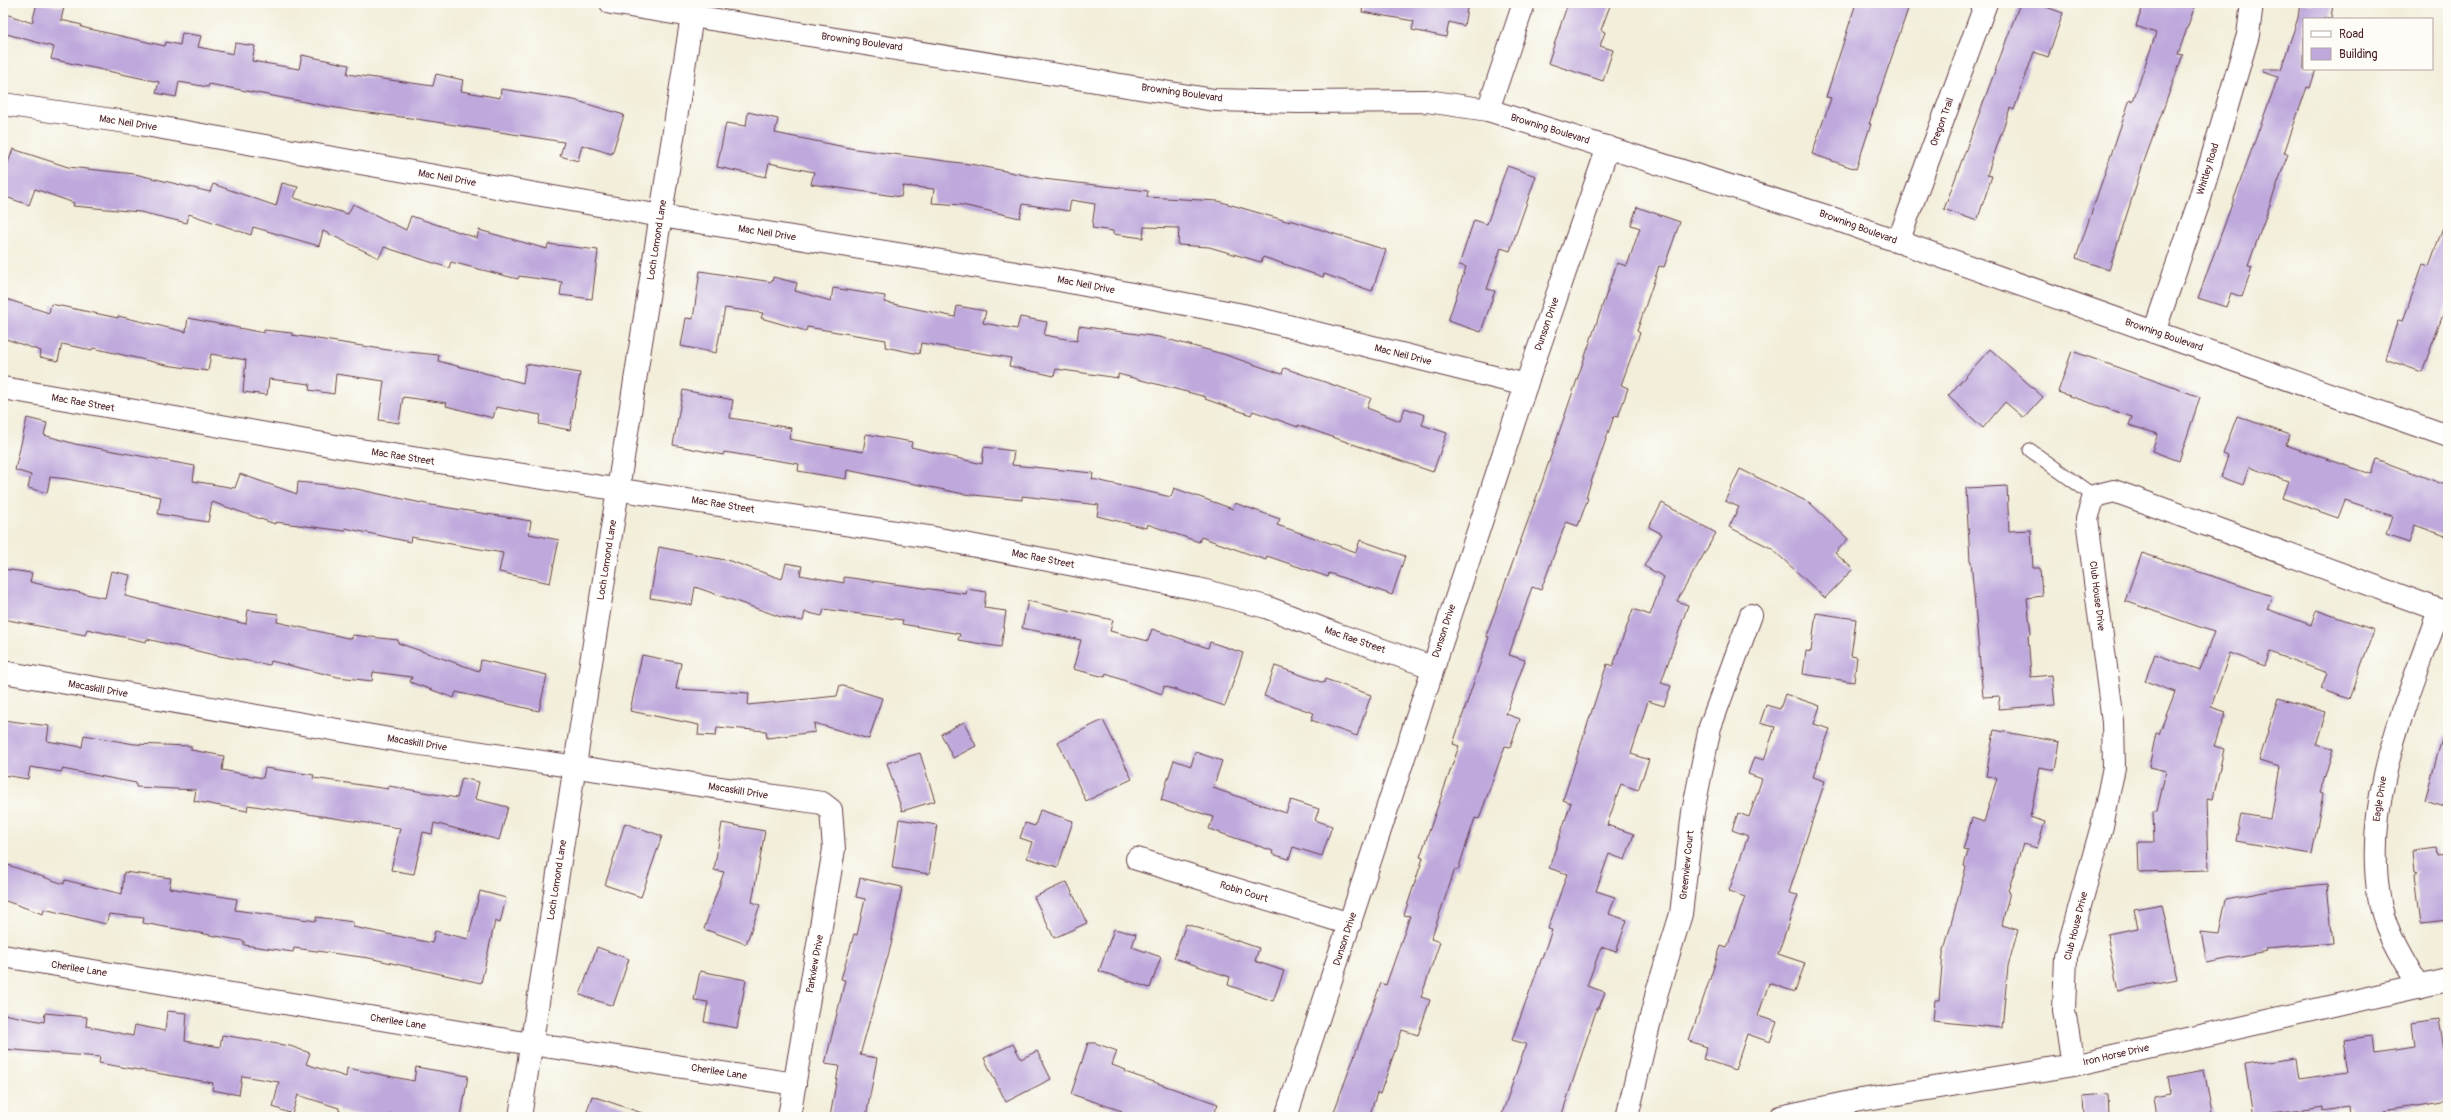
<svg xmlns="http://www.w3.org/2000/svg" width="2451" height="1120" font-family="Pangolin,sans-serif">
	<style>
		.building { fill: #bea8dc }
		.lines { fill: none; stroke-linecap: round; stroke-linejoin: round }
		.service-casing { stroke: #633e45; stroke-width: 15 }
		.minor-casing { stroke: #633e45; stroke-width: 24 }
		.tertiary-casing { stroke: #633e45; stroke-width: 24 }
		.service { stroke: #fff; stroke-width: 13 }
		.minor { stroke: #fff; stroke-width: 22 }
		.tertiary { stroke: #fff; stroke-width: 22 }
		.labels { text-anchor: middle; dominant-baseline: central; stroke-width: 3; stroke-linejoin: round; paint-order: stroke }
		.street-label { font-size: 10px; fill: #4a1f2b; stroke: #fdfcf7 }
	</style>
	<rect width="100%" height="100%" fill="#fdfcf7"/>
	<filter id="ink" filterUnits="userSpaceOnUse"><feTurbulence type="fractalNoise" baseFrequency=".025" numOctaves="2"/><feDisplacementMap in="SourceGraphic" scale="8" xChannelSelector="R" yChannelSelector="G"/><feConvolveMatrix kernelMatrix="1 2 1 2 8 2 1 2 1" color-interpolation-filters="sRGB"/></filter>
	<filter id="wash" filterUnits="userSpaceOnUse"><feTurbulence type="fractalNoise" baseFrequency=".012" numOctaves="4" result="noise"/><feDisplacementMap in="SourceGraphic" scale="16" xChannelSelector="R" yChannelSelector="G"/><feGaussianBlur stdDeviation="0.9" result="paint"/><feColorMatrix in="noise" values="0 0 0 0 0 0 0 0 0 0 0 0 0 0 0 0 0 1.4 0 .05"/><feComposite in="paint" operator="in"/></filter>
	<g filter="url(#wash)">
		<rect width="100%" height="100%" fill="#f2eeda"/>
		<g id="blocks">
			<g class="building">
				<path d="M37,3l27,4 -3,13 21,5 -1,2 84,19 1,-4 14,3 2,-12 19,3 -3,11 35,7 2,-11 20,3 -3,15 47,8 3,-14 47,10 -2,9 86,12 3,-12 27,6 -2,11 39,7 1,-9 73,11 50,15 -12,39 -30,-9 -4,16 -18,-5 4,-14 -154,-24 -57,-7 -144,-27 -1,3 -29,-5 -3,15 -20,-4 3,-11 -108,-23 3,-12 -51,-14v-20l29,10z"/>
				<path d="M1363,3h105l-4,23 -15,-4 -3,15 -34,-7 2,-9 -52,-9z"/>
				<path d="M1568,3h43l-10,27 4,2 -5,14 13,4 -10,31 -55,-18z"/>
				<path d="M1856,3h54l-41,121h2l-15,45 -44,-15 19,-56 -5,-1z"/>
				<path d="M2020,3h15l28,10 -15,44 -14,-5 -20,58 -4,-2 -23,67 5,1 -15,45 -33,-12z"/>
				<path d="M2144,3h52l-18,51 5,1 -41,112 -33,103 -33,-12 54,-159 3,2 23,-68 -20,-7z"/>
				<path d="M2300,3h33l-2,16h-27v50h12l-6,19 -3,-1 -23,66 4,1 -40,112 4,1 -10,30 -11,-4 -5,14 -28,-9 80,-221 -15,-5v-3h18l17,-51z"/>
				<path d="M748,112l30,7 -3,14 80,16 121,16 67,14 105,12 -1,6 71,4 72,21v-2l96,30 -14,41 -48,-17 -1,3 -60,-20 -2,5 -52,-15 -31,-2 1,-17 -35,-1 -1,11 -30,-4v-3l-21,-3 3,-24 -24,-4 -2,11 -46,-7 -3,14 -58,-13 -30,-2 2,-14 -31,-3 -2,11 -90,-13 3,-12 -45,-9 -3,14 -49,-10 9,-44 20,3z"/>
				<path d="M13,149l55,18 67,7 75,18 3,-8 63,22 6,-23 16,4 -4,11 54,16 5,-10 53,26 5,-14 66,22 2,-8 68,19 1,-5 50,6 -6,49 -32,-4 2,-13 -43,-6 -1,3 -67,-17 -2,6 -65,-21 -5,11 -56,-27 -4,15 -66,-19 -2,8 -62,-21 -2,9 -47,-11 -67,-6 1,-3 -39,-14 -6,16 -26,-9v-19z"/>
				<path d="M1507,166l29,10 -26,75 -9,-3 -14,41 8,2 -14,41 -33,-11 18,-54 -7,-2 15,-45 13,4z"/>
				<path d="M1637,207l43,15 -16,45 -5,-1 -22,65 3,2 -19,52 7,3 -10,29 -4,-1 -28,81 2,1 -10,28 -12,-4 -25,68 -9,-3 -23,68 16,5 -19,54 14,5 -10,28 -5,-1 -26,73 -4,-1 -17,52 -3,-1 -24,70 9,3 -19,55 9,3 -12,35 -16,-5 -22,64 -3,-1 -8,24h-37l49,-134 5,2 24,-69 -6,-1 19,-57 -3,-1 39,-111 -6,-2 36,-107 -3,-1 56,-154 75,-219 10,3 13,-38 -9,-3z"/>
				<path d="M2446,219h2v82l-26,71 -37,-13 13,-39 5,1 20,-57 6,2z"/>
				<path d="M700,271l72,11 1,-5 24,6 -2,8 36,10 2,-13 52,8 -1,6 71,15 2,-11 29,5 -3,12 34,6 3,-12 27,5 -3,13 33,6 2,-15 80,11 64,17 59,20 2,-6 61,21 26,9 -4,10 33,13 5,-13 20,7 -3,10 25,8 -14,39 -135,-47v2l-45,-16 -2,4 -46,-16 1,-2 -88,-23v4l-62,-9 -2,7 -45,-10 2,-8 -90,-15 -2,11 -34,-7 1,-7 -79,-13 -1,4 -45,-13 2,-5 -38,-5 -9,45 -35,-7 5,-28 7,1z"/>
				<path d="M3,298l46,15 2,-9 67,14v-2l68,16 2,-14 76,15v-3l28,3v2l96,15 51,5 -1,6 85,22 3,-19 54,9 -10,57 -31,-6 2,-9 -45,-8 -3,11 -47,-12 1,-3 -44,-6 -4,26 -20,-3 5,-39 -48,-7 -2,20 -25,-4 1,-6 -41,-5 -2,16 -24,-3 3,-32 -35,-6 -3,17 -42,-6 -73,-17 -1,2 -30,-6 -4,17 -18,-4 1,-6 -38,-13z"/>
				<path d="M1990,349l53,48 -19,21 -19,-16 -22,26 -35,-32z"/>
				<path d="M2072,351l128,46 -21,64 -27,-10 6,-17 -29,-9 3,-8 -74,-25z"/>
				<path d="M683,390l50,10 -3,18 61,10 -2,11 74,13 3,-18 46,8 -1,5 71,17 2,-17 30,4 -2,14 81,8 -1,6 79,18 3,-9 59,21 2,-6 45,16 -3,6 79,27 4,-12 45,16 -13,39 -63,-22 -1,4 -61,-21 -1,4 -65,-23 -2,5 -52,-18 -1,4 -49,-12 2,-11 -77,-9v4l-58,-6 -117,-24 -1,9 -48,-8 1,-7 -75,-12 -1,3 -50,-10z"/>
				<path d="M2237,416l53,19 -4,10 85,29 5,-15 72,27v51l-33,-12 -6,18 -23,-8 6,-19 -47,-16 -7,18 -56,-20 6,-17 -39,-14 -6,18 -22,-8 7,-21 -5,-2z"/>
				<path d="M27,418l20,5 -3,12 31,9 120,22 -2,15 42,7 5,-14 57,20 1,-12 49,5 84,18 100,16 -2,13 30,6 -9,43 -51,-11 4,-19 -92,-16 -1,5 -65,-14v3l-70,-9v2l-63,-22 -4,20 -50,-8 3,-17 -94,-18 -17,-2 -3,16 -19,-5 3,-13 -16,-5z"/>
				<path d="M1740,469l70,34 38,36 -13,14 18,16 -28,29 -54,-50 -42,-21 10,-20 -14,-6z"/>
				<path d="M2007,486l2,45 22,-1 2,38h7l2,28 -15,2 4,36 -3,1 3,42 21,-2 3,30 -57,4 2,-13 -17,1 -12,-136h-1l-4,-73z"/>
				<path d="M1662,503l54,30 -39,68 11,4 -27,78 10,3 -7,20 -16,-5 -17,53 18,6 -11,30 -17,-6 -14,41 27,9 -9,26 -16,-6 -13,37 19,6 -6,17 18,6 -11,32 -15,-5 -14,39 18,6 -6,16h-2l-36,109h-60l25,-73 -14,-4 40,-110 -4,-1 19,-55 -18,-6 22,-65 -8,-3 44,-136 6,2 20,-57 17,6 14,-38 -20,-11 18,-32 -13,-7z"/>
				<path d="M659,547l71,14 52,18 4,-16 16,3 -2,9 44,8v-6l122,17 1,-5 19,3 -2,16 22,3 -5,36 -43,-7 2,-6 -58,-10 1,-4 -79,-11 -2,7 -17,-4 -2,9 -22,-4 -86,-30 -3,18 -42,-7z"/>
				<path d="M2142,553l130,43 -5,13 44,16 5,-15 58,20 -25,69 -28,-10 6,-16 -57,-21 -5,14 -35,-13 -19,54 15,5 -12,34 10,3 -11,50 -6,-1 2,72 -70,2 -1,-30h16l-1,-31h4l9,-40 -17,-4 7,-34 3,1 16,-42 -30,-11 10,-27 45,16 14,-38 -89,-31z"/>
				<path d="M3,569l29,4 -2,9 75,16 6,-27 19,4 -5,21 121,28 2,-14 30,4 -1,8 75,17v-4l46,5v3l81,28 2,-11 66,15 -8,36 -83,-19 -2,6 -44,-16 2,-5 -39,-5 -1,9 -34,-4 -67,-16 -1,4 -56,-10 -67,-16 -1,3 -59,-13 -2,6 -82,-16z"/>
				<path d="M1028,601l85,19 -3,11 38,10 4,-12 56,19 2,-6 33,11 -18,53 -61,-20 -2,8 -56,-20 -1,3 -32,-8 8,-29 -59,-12z"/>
				<path d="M1816,613l40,6 -5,37 6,1 -3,25 -51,-8 3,-23 5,1z"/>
				<path d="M642,655l39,8 -5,26 73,4 -1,12 89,-9 3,-11 42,13 -13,41 -55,-16 1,9 -48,6 -1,-7 -49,-4 -1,9 -18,-1 1,-10 -69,-14z"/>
				<path d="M1275,666l49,17 1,-4 46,16 -14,41 -46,-16 3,-7 -50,-17z"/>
				<path d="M1785,694l35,12 -6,18 16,5 -17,48 12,4 -36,112 9,2 -20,59 27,9 -10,29 -26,-9 -11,33 19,6 -7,20 -23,-8 -12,36 -32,-11 4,-12 -18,-6 32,-95 6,2 18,-51 -16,-6 19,-55 -16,-6 6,-17 11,4 13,-38 -14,-5 6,-17 10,3 11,-33 -15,-4 6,-18 14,4z"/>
				<path d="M2278,698l48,14 -10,33 17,4 -13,44 3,1 -11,60 -76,-13 5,-27 30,5 9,-52 -21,-6z"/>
				<path d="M3,720l46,6 -2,15 35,6 2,-12 50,9 57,2v4l33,6 -2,14 41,8 2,-10 49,7 -1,3 75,11 1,-3 68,12 5,-20 17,4 -4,17 33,8 -9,33 -65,-17 -2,11 -9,-2 -9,42 -23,-4 9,-42 -152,-23 -1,6 -53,-10 2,-11 -60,-3v-4l-74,-14v3l-32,-5 -2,12 -25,-4z"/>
				<path d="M1103,720l29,59 -46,22 -28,-59z"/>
				<path d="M964,722l12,24 -23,12 -12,-24z"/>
				<path d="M1994,730l66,12 -5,28 -15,-3 -10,50 15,5 -8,26 -14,-4 -15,47 2,1 -8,33 16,5 -10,36 -6,62 -69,-7 2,-21h4l4,-46 23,-87 -2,-1 4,-15 -5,-1 9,-32 12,4 13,-44 -11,-2z"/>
				<path d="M2443,735l5,1v71l-23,-7z"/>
				<path d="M1195,752l27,9 -9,27 73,25 5,-13 28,9 -4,11 17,6 -10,30 -29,-9 -4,12 -17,-5 1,-3 -64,-22 4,-12 -52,-17 13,-40 17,6z"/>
				<path d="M920,753l15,48 -33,10 -15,-48z"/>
				<path d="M1040,810l33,11 -15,46 -31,-9 5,-16 -12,-4 5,-15 10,3z"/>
				<path d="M899,819l38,6 -8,49 -37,-6z"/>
				<path d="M625,823l37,13 -21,61 -36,-12z"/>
				<path d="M722,823l43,8 -13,71 8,3 -14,39 -42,-15 20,-57 -10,-2z"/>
				<path d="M2436,848l1,9 11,-1v64l-27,3 -6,-48 3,-2 -4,-1 -2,-21z"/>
				<path d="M8,865l56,19 1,-4 57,14 2,-22 47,6 -2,10 68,11 -2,11 81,11v-4l37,5v5l79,16 3,-12 33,8 12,-48 26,7 -6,25 -5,-2 -14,62 -112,-25 -75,-10 -1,4 -49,-7v-4l-101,-18 1,-5 -35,-4 -3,10 -62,-15 -1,5 -40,-14v-21z"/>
				<path d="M860,878l42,9 -11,58 -31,110 17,3 -11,59h-36l9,-51 -14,-2 20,-84 -4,-1 13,-45 3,1 8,-36 -9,-2z"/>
				<path d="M1067,882l20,41 -33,15 -20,-41z"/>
				<path d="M2327,884l6,59 -68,6 1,2 -59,12 -6,-31 18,2 7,-35 58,-11z"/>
				<path d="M2162,904l15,75 -59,12 -11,-57 31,-6 -4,-19z"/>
				<path d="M1186,924l73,24 -4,13 29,10 -11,30 -45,-16 2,-8 -56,-19z"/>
				<path d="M1114,929l22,5 -4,13 29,10 -11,31 -51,-17z"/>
				<path d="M597,947l32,12 -16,47 -33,-11z"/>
				<path d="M700,971l46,9 -9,48 -33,-6 4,-20 -14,-2z"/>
				<path d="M167,1011l20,2 -2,28 35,6 2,-12 68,11 20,7 -4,11 40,13 1,-9 67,13 2,-14 52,9 -7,41h-53l-18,-3 -1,3h-18l-32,-6v-3l-41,-13 -6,19 -19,-7 6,-25 -37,-6 -3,19 -27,-5 1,-7 -114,-20 1,-6 -97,-8v-35l41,8 1,-9 42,4 -1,9 47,10 2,-11 30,6z"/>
				<path d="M2439,1019l9,54v27l-65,10 1,7h-31l-1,-10 -30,4v-4l-50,7v3h-19l-8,-52 51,-7 3,21 49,-7 -5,-32 29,-4 2,17 41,-6 -3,-24z"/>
				<path d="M1088,1043h7l22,8 -5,14 14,5 -1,2 93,32 -5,13h-93l2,-6 -51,-17z"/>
				<path d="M1013,1044l8,15 16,-8 14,28 -45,23 -22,-44z"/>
				<path d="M2204,1070l9,47h-56l-3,-20 17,-3 -3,-17z"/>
				<path d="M2107,1093l1,24h-24l-1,-22z"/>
				<path d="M592,1096l53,18 -1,3h-59z"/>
			</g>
		</g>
	</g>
	<g filter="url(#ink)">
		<use href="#blocks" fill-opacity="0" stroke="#633e45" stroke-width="1"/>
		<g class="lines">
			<defs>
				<path id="service" d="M2030,450l64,46"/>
				<g id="minor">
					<path d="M3,104l137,20 521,92 398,64 184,35 283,70"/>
					<path d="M1488,110l36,-107"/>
					<path d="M1898,242l88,-239"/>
					<path d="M2154,332l45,-130 49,-167 4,-32"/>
					<path d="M3,388l344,60 582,89 269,52 68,18 70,27 96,33"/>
					<path d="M3,672l404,70 415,61 9,7 3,39 -45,268"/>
					<path d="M1137,859l213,65"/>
					<path d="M3,956l528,88 264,40"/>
					<path d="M2419,987c-16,-28 -36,-58 -40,-90 -16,-101 28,-194 60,-287"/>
					<path d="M2073,1065l-9,-55 2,-54 36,-130 12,-59 -1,-45 -26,-203 7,-23 20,-5 334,122"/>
					<path d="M520,1117l174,-1114"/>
					<path d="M1286,1117l240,-732 82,-238"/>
					<path d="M1627,1117l30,-125 24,-78 12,-102 17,-85 41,-112"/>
					<path d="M1780,1117l75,-16 218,-36 375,-85"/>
				</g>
				<path id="tertiary" d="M611,3l603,97 86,2 127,-1 61,9 341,107 619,219"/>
			</defs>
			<use href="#service" class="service-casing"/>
			<use href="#minor" class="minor-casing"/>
			<use href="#tertiary" class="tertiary-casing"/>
			<use href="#service" class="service"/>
			<use href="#minor" class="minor"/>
			<use href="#tertiary" class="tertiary"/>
		</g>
	</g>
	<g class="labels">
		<g class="street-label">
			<text transform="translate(862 42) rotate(8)">Browning Boulevard</text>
			<text transform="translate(1182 93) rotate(8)">Browning Boulevard</text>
			<text transform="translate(1942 122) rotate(-70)">Oregon Trail</text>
			<text transform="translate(128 123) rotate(9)">Mac Neil Drive</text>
			<text transform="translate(1550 129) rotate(17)">Browning Boulevard</text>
			<text transform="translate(2208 169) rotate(-73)">Whitley Road</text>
			<text transform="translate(447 178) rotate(10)">Mac Neil Drive</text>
			<text transform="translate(1858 227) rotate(20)">Browning Boulevard</text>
			<text transform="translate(767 233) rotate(9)">Mac Neil Drive</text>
			<text transform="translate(657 240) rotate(-81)">Loch Lomond Lane</text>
			<text transform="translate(1086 285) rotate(11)">Mac Neil Drive</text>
			<text transform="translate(1547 324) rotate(-71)">Dunson Drive</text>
			<text transform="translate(2164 335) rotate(19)">Browning Boulevard</text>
			<text transform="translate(1403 355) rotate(14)">Mac Neil Drive</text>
			<text transform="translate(83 403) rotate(10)">Mac Rae Street</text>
			<text transform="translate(403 457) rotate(9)">Mac Rae Street</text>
			<text transform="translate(723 505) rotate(9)">Mac Rae Street</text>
			<text transform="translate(1043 559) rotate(11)">Mac Rae Street</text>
			<text transform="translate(607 560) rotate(-81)">Loch Lomond Lane</text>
			<text transform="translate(2097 596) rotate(83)">Club House Drive</text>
			<text transform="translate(1444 631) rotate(-72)">Dunson Drive</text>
			<text transform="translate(1355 640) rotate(19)">Mac Rae Street</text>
			<text transform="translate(98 689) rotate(10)">Macaskill Drive</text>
			<text transform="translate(417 743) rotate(9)">Macaskill Drive</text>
			<text transform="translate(738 791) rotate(9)">Macaskill Drive</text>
			<text transform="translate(2380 799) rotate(-81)">Eagle Drive</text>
			<text transform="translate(1687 865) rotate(-84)">Greenview Court</text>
			<text transform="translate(557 880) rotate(-81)">Loch Lomond Lane</text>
			<text transform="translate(1244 892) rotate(17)">Robin Court</text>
			<text transform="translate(2076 926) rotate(-76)">Club House Drive</text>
			<text transform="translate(1345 939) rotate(-72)">Dunson Drive</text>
			<text transform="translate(815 964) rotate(-80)">Parkview Drive</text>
			<text transform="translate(79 969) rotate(9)">Cherilee Lane</text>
			<text transform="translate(398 1022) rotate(9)">Cherilee Lane</text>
			<text transform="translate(2116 1055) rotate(-13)">Iron Horse Drive</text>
			<text transform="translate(719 1072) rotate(9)">Cherilee Lane</text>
		</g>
	</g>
	<rect width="2451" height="1120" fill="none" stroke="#fdfcf7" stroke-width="16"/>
	<rect x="2303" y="18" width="130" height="52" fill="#fdfcf7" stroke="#b5a4a5"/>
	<rect x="2311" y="31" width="20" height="6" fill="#ffffff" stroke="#b5a4a5"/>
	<text x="2339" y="38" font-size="12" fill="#4a1f2b">Road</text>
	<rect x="2311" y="48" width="20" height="12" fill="#bea8dc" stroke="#b5a4a5"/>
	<text x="2339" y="58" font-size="12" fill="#4a1f2b">Building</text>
</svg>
